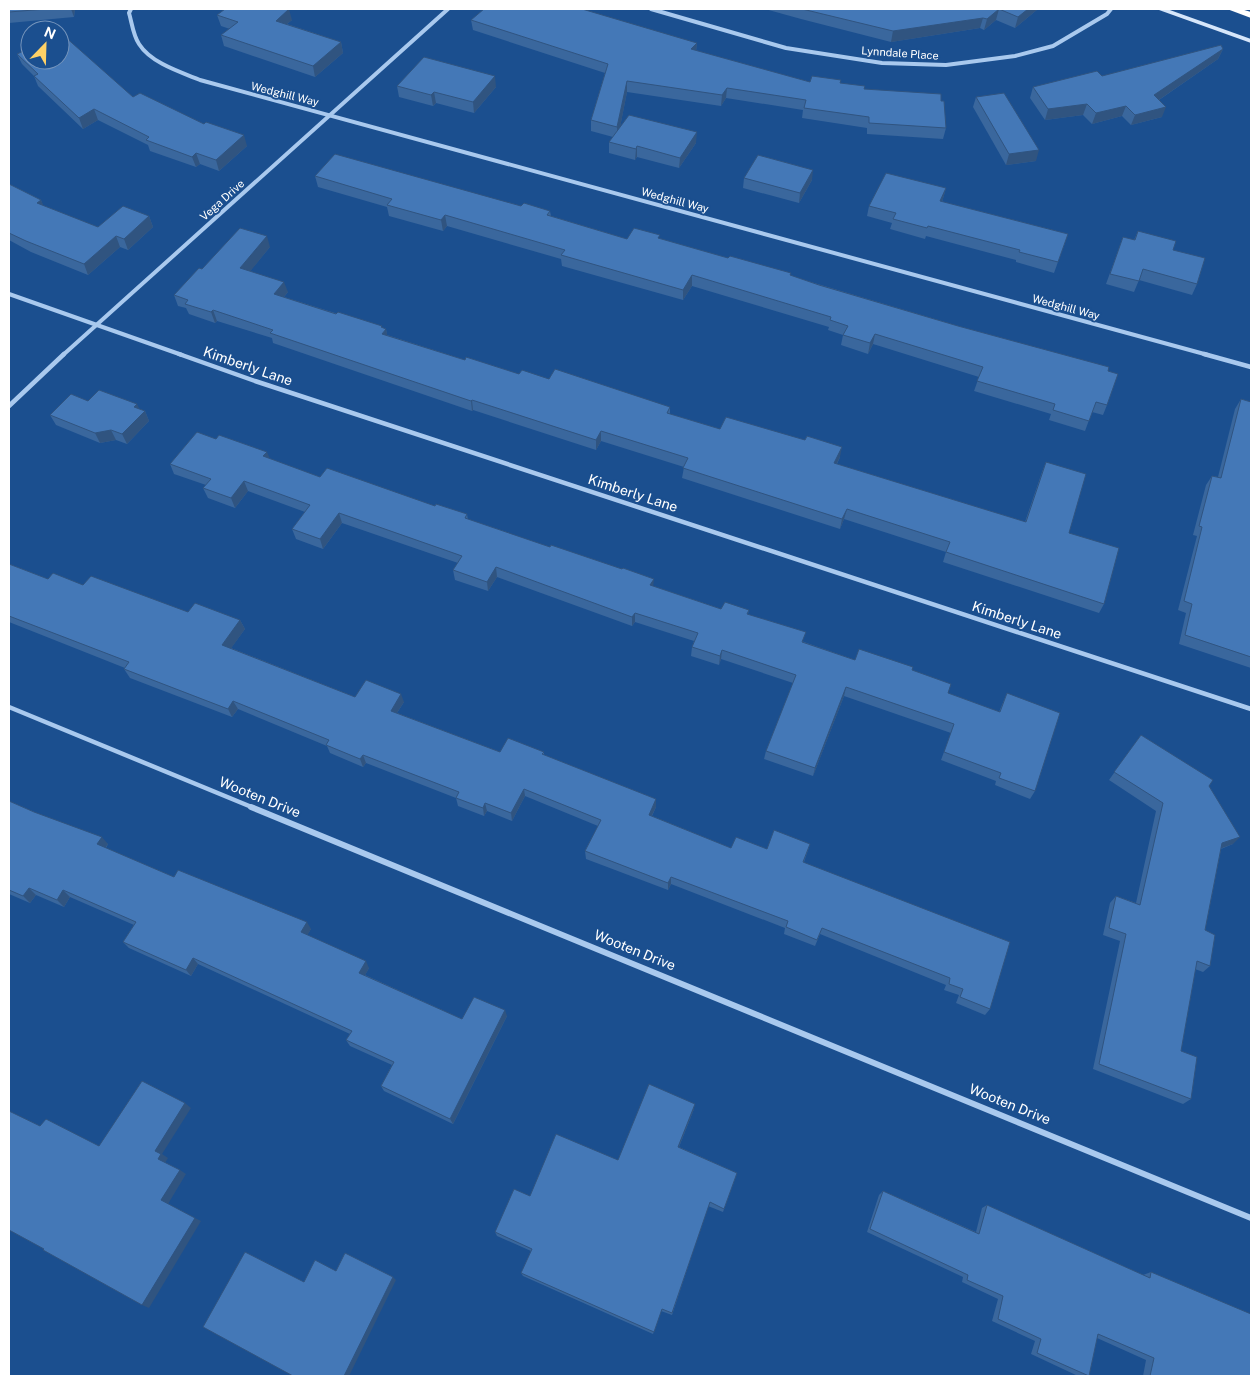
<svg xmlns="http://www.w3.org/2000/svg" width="1260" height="1385" font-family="'Public Sans',sans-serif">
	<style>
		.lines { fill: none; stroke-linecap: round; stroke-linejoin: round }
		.minor-far2 { stroke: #a9c9ee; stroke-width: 4 }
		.minor-far1 { stroke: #a9c9ee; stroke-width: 4.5 }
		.minor { stroke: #a9c9ee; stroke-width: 6 }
		.secondary { fill: #d6e6fa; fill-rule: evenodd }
		.motorway { fill: #fff; fill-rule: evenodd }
		.wall { fill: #3a679d }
		.shaded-wall { fill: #305480 }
		.building { fill: #4478b7; stroke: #305480 }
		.labels { text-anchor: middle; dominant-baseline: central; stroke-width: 4; stroke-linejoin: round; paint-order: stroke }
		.far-street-label { font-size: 11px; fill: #fff; stroke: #1b4f8f }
		.street-label { font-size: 14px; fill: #fff; stroke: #1b4f8f }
	</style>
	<rect width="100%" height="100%" fill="#1b4f8f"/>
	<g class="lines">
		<g class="minor-far2">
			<path d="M131,9l-2,4c3,10 4,22 10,31 12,19 41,28 61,36l1008,275"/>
			<path d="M651,9l135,39 96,15 64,2 69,-9 38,-10 54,-32 4,-5"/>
			<path d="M9,294l173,61"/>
			<path d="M63,355l385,-346"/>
		</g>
		<g class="minor-far1">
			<path d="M179,354l76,27 996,328"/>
			<path d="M1204,354l47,13"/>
			<path d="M9,406l55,-52"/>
			<path d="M9,707l245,101"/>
		</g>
		<path class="minor" d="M251,807l1000,411"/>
		<path class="secondary" d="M1158,9h9l84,30v4l-92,-33z"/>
		<path class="motorway" d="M1227,9h14l10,3v6z"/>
	</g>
	<g class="wall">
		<path d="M9,9h66l-1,8 -65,6z"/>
		<path d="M765,9h273l-23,19 -19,-8 -12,10 -4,-2 -89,14 -90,-23z"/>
		<path d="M217,15l75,5 -5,4 54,18 2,11 -28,24 -91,-31 -3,-11 9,-6 -9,-3z"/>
		<path d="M471,20l226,23 -1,8 114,31 31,1 23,6 77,12 5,27 -3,11 -76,-5v-6l-65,-10 1,-8 -77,-12 -5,8 -94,-14 -7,35 76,16 -17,25 -42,-11 -2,3 -26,-7v-11l4,-5 -22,-6v-11l14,-47 -132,-43z"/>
		<path d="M1223,49l-5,10 -59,41 3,17 -31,8 -9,-9 -30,8 -9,-9 -38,5 -15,-22 3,-11 69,-11z"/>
		<path d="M17,54l116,43 114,49 -28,25 -19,-7 -4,3 -46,-16 -2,-6 -50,-25 -15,9 -45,-43 -4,-10 -12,-12z"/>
		<path d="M397,86l99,1 -22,26 -38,-10 -3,3 -34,-9z"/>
		<path d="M976,97l60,64 -30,4 -33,-58z"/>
		<path d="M315,176l235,35 1,5 76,23h33l131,37 317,95 -1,34 -4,10 -11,-3 -7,19 -36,-11 2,-6 -77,-23 5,-14 -106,-33 -5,10 -27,-9 2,-10 -15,-5 1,-3 -137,-41 -9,14 -121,-34 -1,-7 -114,-33 -4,5 -54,-15 -2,-9 -69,-20z"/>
		<path d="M744,178l68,2 -13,23 -56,-15z"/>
		<path d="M9,184l32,16 2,6 55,21 51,-11 4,11 -25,23 -8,-3 -32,28 -57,-23 -22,-12z"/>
		<path d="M946,188l-4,14 126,32 -14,39 -38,-11v-2l-90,-24 -1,3 -35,-10 2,-6 -25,-7 2,-10z"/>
		<path d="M1138,231l35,19 24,34 -5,11 -53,-15 -5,12 -28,-8 17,-47 11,3z"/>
		<path d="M270,247l-20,24 38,21 -4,5 102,32 1,6 78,25 54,14 30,5 121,28v7l50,15 120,28 -3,7 188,58 17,-50 4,-10 23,71 35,71 -5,9 -156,-51 3,-10 -102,-33 -4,10 -158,-51 2,-11 -83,-26 -5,9 -123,-40 -1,1 -199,-68 -1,-5 -55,-17 -2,2 -26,-9 -3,-6 -8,-2 -4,-11 28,-26z"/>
		<path d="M1241,399l10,3v266l-72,-24 7,-31 -8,-3 19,-74 -4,-1 13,-50 6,-9 6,1 17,-68z"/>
		<path d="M88,401l52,8 5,2 4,10 -22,23 -11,-4 -16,3 -44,-18 -6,-10z"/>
		<path d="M270,459l50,18 115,29 32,8 1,6 185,66 68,23 28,1 -1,4 56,28 51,18 57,10 36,23 51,19 8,-19 28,98 -5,8 -35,-14 1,-4 -55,-21 10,-27 -107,-37 -31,80 -49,-17 2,-8 27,-68 -72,-24 -2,6 -28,-9 1,-9 2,-6 -59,-19 -3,4 -135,-49 -9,14 -33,-11 -2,-10 5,-7 -116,-40 -19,26 -27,-10 -4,-10 13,-17 -57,-21 -13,17 -27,-10 -5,-10 3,-3 -32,-11 -4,-10z"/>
		<path d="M9,564l39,15 35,6 105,27 52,8 5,9 -14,19 124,49 49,5 -7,11 103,39h44v3l112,44v8l-4,9 79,32 36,1 43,-5 -6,18 186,147 -5,6 -29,-12 3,-8 -15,-5 2,-5 -126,-51 -5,12 -31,-12 1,-6 -114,-44 -3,6 -82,-31 -1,-8 13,-25 -73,-30 -13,25 -25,-10 -3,5 -26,-10 -2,-8 -90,-35 -3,4 -33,-14 -3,-7 -89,-37 -6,8 -102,-39 -6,-9 1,-1 -116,-46z"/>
		<path d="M1141,735l68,51 24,58 -12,5 -16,81 5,36 -7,6 -8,-3 -14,82 10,48 -8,5 -90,-35 27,-128 -17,-6 7,-32 6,-7 20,7 20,-92 -47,-31z"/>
		<path d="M9,801l99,43 -2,4 68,29 137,52 -4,6 62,33 -4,7 97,44 45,-3 -54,108 -69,-33 -3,-5 11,-21 -42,-19 -4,-6 4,-6 -152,-70 -7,12 -62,-28 -6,-6 11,-17 -64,-28 -6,10 -28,-12 -6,8 -21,-9z"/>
		<path d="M694,1109l-15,38 58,26 -14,39 -15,-6 -36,109 -11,-4 -8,23 -130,-58 -2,-3 10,-22 -34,-15 -2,-4 123,-72z"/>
		<path d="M883,1191l93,41 6,-24 5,-3 156,70 8,-3 100,104h-108l3,-16 -49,-22 -8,38h-11l-47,-22 4,-13 -43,-20 6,-22 -36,-17 1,-5 -96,-45 12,-37z"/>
	</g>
	<g class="shaded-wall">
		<path d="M71,9h4l-1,8z"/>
		<path d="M289,9l3,11 -14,11 -2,-10z"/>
		<path d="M999,9l-3,11 -12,10 3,-11z"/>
		<path d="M1028,9h10l-23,19 3,-11z"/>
		<path d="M983,18l-3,10 -89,14 2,-11z"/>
		<path d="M341,42l2,11 -28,24 -2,-11z"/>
		<path d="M697,43l-1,10 -5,-4z"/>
		<path d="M1223,49l-5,10 -68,47 4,-11z"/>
		<path d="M495,76l1,11 -22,26 -1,-11z"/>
		<path d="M627,81v11l-9,46 -1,-11z"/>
		<path d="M727,88l-1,10 -5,8 1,-11z"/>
		<path d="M434,92l2,11 -3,3 -2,-11z"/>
		<path d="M1087,104l-4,11 -38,5 3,-11z"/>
		<path d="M1126,106l-4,10 -30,8 4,-11z"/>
		<path d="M1166,107l-4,10 -31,8 4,-10z"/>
		<path d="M94,109l4,11 -15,9 -4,-11z"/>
		<path d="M697,132l-1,11 -17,25 1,-10z"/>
		<path d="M244,135l3,11 -28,25 -3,-11z"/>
		<path d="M637,146v11l-2,3 1,-11z"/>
		<path d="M1039,150l-3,11 -30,4 3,-11z"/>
		<path d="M196,153l4,11 -4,3 -4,-10z"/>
		<path d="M813,170l-1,10 -13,23 1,-10z"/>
		<path d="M946,188l-3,11 -6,13 3,-11z"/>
		<path d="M41,200l5,11 -9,-8z"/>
		<path d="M445,215l2,11 -4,5 -2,-11z"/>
		<path d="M149,216l4,11 -25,23 -4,-11z"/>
		<path d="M116,236l4,11 -32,28 -4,-11z"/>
		<path d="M267,236l3,11 -26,32 -4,-11z"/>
		<path d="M692,275v11l-9,14v-10z"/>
		<path d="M284,282l4,10 -10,12 -4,-10z"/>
		<path d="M213,310l4,11 -2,2 -4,-11z"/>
		<path d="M382,326l1,7 3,-4 2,10 -3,5 -4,-17z"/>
		<path d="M875,334l-2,10 -5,10 2,-11z"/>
		<path d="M472,400l1,10 -1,1 -1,-10z"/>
		<path d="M137,404l5,10 3,-3 4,10 -22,23 -5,-10 12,-27z"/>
		<path d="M111,430l5,10 -16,3 -5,-10z"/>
		<path d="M601,431v10l-5,9v-10z"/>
		<path d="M842,447l-2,10 -8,16 2,-10z"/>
		<path d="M267,452l4,9 -8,-5z"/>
		<path d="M244,481l4,10 -13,17 -4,-10z"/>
		<path d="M847,509l-3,10 -4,10 2,-10z"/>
		<path d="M339,513l3,10 -19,26 -3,-10z"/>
		<path d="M496,567l1,10 -9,14 -1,-9z"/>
		<path d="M654,579l-1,9 -3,-3z"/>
		<path d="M635,613v9l-3,4v-9z"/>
		<path d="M240,620l5,9 -18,25 -5,-9z"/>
		<path d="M722,650l-1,9 -2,6 1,-9z"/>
		<path d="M846,687l-2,9 -31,80 2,-8z"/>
		<path d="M401,694l3,8 -11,17 -2,-8z"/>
		<path d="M233,701l5,8 -6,8 -4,-8z"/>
		<path d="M363,755l3,8 -3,4 -3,-8z"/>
		<path d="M524,789l1,7 -13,25 -1,-8z"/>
		<path d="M656,799v8l-8,16 1,-8z"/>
		<path d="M485,803l2,8 -3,5 -1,-8z"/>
		<path d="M102,837l6,7 -5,7 -6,-7z"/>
		<path d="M1240,837l-7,7 -19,7 8,-8z"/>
		<path d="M671,877v7l-3,6v-7z"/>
		<path d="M29,888l7,7 -6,8 -7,-7z"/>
		<path d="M63,890l7,7 -6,10 -7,-7z"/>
		<path d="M307,922l4,7 -6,10 -4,-7z"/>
		<path d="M193,958l5,6 -7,12 -5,-6z"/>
		<path d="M366,961l3,7 -6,11 -4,-6z"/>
		<path d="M505,1010l2,6 -54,108 -3,-5z"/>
		<path d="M185,1103l6,5 -29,46 6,4 -3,5 -7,-4 -3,-8z"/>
		<path d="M695,1104l-1,5 -17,42 1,-4z"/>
		<path d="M180,1170l6,4 -18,30 -7,-4z"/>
		<path d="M195,1218l6,3 -52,87 -7,-3z"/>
		<path d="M393,1277l3,3 -47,96h-5z"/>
	</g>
	<g class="building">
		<path d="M9,9h37l-37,3z"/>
		<path d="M225,9h64l-13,12 65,21 -28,24 -92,-31 17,-13 -21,-7z"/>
		<path d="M484,9h98l115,34 -6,6 119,33 2,-6 29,4 -1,3 25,3 -1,3 77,5v7h3l2,27 -77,-5v-6l-65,-9 2,-8 -79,-12 -5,7 -95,-14 -10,46 -26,-7 17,-56 -137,-44z"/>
		<path d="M802,9h226l-10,8 -19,-8 -12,10 -4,-1 -90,13z"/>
		<path d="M63,35l70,62 7,-4 64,31 2,-2 38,13 -28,25 -20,-7 -4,4 -46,-17 3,-3 -55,-28 -15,9 -45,-42 4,-2 -21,-20 13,-6v12h30v-24z"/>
		<path d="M1221,45l2,4 -69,46 12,12 -31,8 -9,-9 -30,7 -9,-9 -39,5 -15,-22 64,-16 5,5z"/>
		<path d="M424,57l71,19 -22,26 -39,-10 -3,3 -34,-9z"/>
		<path d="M1004,93l35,57 -30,4 -33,-57z"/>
		<path d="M629,115l68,17 -17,26 -43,-12 -1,3 -27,-7z"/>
		<path d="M335,154l186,52 3,-3 26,8 -3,4 80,24 7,-11 26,7 -2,3 70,20 2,-2 61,17 -1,2 29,10 139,41 151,41 -1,4 10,3 -11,31 -11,-3 -7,19 -36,-11 2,-6 -78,-23 6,-14 -108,-33 -5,9 -27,-8 5,-9 -18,-6 1,-3 -139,-42 -9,15 -122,-35 4,-5 -120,-35 -4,5 -54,-15 5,-6 -77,-23z"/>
		<path d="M758,155l55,15 -13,23 -56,-15z"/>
		<path d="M886,173l60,15 -6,13 128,33 -10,28 -39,-10 1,-2 -92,-24 -1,2 -34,-9 3,-6 -27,-7z"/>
		<path d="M9,184l32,16 -4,3 61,24 25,-21 26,10 -25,23 -8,-3 -32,28 -58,-23 -17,-8z"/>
		<path d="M240,228l27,8 -27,32 44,14 -10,12 62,20 2,-2 44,14 -1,1 5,2 -4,5 83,26 1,-3 53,17 3,-4 27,9 6,-10 115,38 -3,6 53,16 6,-12 79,23 2,-4 35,11 -8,16 192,59 20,-60 40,12 -17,59 50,15 -15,56 -158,-52 4,-10 -103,-33 -5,10 -159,-51 5,-10 -87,-27 -5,9 -124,-40 -1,1 -201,-68 3,-3 -60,-20 -2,2 -26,-8 3,-4 -14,-5 25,-27 3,1z"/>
		<path d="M1138,231l38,10 -3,9 32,8 -8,26 -54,-15 -4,12 -29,-7 13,-37 12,3z"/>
		<path d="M99,390l38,14 -3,3 11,4 -23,23 -11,-4 -16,3 -45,-18 21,-21 17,7z"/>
		<path d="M1241,399l10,3v255l-66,-22 7,-31 -8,-3 18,-74 -3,-1 13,-50 9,2z"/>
		<path d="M197,432l19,7 3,-4 48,17 -4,4 57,21 7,-9 108,38 1,-2 31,10 -2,4 85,29 1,-2 71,24 1,-1 31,11 -4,6 71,24 4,-7 24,8 -2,4 59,18 -4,10 53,18 4,-11 54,18 -1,3 39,14 -3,9 52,19 7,-19 53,20 -25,78 -36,-13 2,-5 -57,-21 10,-28 -108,-37 -31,81 -49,-17 30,-76 -74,-25 -2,6 -28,-9 6,-14 -63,-20 -3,4 -136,-50 -9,15 -34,-12 9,-14 -123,-43 -19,26 -28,-10 18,-24 -66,-24 -13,17 -28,-10 8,-9 -41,-15z"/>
		<path d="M9,564l39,15 5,-6 30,12 8,-9 97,36 7,-9 45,17 -18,25 133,52 11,-17 35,14 -10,17 109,41 8,-14 36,14 -2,2 114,45 -7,16 82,33 5,-11 31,12 7,-19 36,14 -7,18 207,80 -20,67 -30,-12 3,-8 -14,-5 1,-6 -128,-50 -5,12 -31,-13 2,-6 -117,-44 -3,6 -83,-32 16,-31 -77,-31 -13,24 -26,-10 -2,5 -27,-10 3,-6 -96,-37 -3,4 -34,-14 3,-5 -96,-39 -5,8 -104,-40 5,-7 -120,-46z"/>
		<path d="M1141,735l72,45 -4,6 31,51 -18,6 -17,87 10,5 -5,31 -13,-5 -16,90 16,6 -6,42 -92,-35 27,-130 -17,-6 7,-32 24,9 23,-102 -49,-31z"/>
		<path d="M9,801l25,11 68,25 -5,7 77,33 4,-7 129,52 -6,10 65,29 -7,12 103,46 12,-22 31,13 -55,109 -69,-33 13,-24 -48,-22 6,-9 -159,-73 -7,12 -63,-28 13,-20 -73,-32 -6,10 -28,-12 -6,8 -14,-6z"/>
		<path d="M142,1081l43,22 -30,48 6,3 -3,5 22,11 -19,30 34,18 -53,87 -99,-55 1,-1 -35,-19v-119l31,15 6,-7 53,27z"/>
		<path d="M649,1084l46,20 -17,43 59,26 -13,36 -14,-7 -38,111 -10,-4 -8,23 -133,-59 11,-24 -37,-17 19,-43 16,7 26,-62 62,26z"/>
		<path d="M883,1191l96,43 8,-29 163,73 1,-6 100,42v62h-101l4,-18 -56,-24 -9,42 -52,-23 4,-14 -43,-20 5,-23 -36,-16 1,-5 -98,-46z"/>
		<path d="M245,1252l59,30 11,-22 21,11 9,-18 48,24 -49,99h-51l-90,-49z"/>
	</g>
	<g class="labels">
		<g class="far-street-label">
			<text transform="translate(900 53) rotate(4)">Lynndale Place</text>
			<text transform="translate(285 94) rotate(14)">Wedghill Way</text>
			<text transform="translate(222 200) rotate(-42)">Vega Drive</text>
			<text transform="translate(675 200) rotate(15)">Wedghill Way</text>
			<text transform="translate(1066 307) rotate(15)">Wedghill Way</text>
		</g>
		<g class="street-label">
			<text transform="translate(248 366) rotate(19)">Kimberly Lane</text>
			<text transform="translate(633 493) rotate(18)">Kimberly Lane</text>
			<text transform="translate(1017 620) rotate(18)">Kimberly Lane</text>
			<text transform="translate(260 797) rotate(22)">Wooten Drive</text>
			<text transform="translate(635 950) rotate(22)">Wooten Drive</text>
			<text transform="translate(1010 1104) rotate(22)">Wooten Drive</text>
		</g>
	</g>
	<rect width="1260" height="1385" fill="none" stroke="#ffffff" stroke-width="20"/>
	<g transform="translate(45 45) rotate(23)"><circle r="24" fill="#1b4f8f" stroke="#7695bc"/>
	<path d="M0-4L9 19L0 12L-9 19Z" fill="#ffd166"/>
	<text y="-8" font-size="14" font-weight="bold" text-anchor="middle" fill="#ffffff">N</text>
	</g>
</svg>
